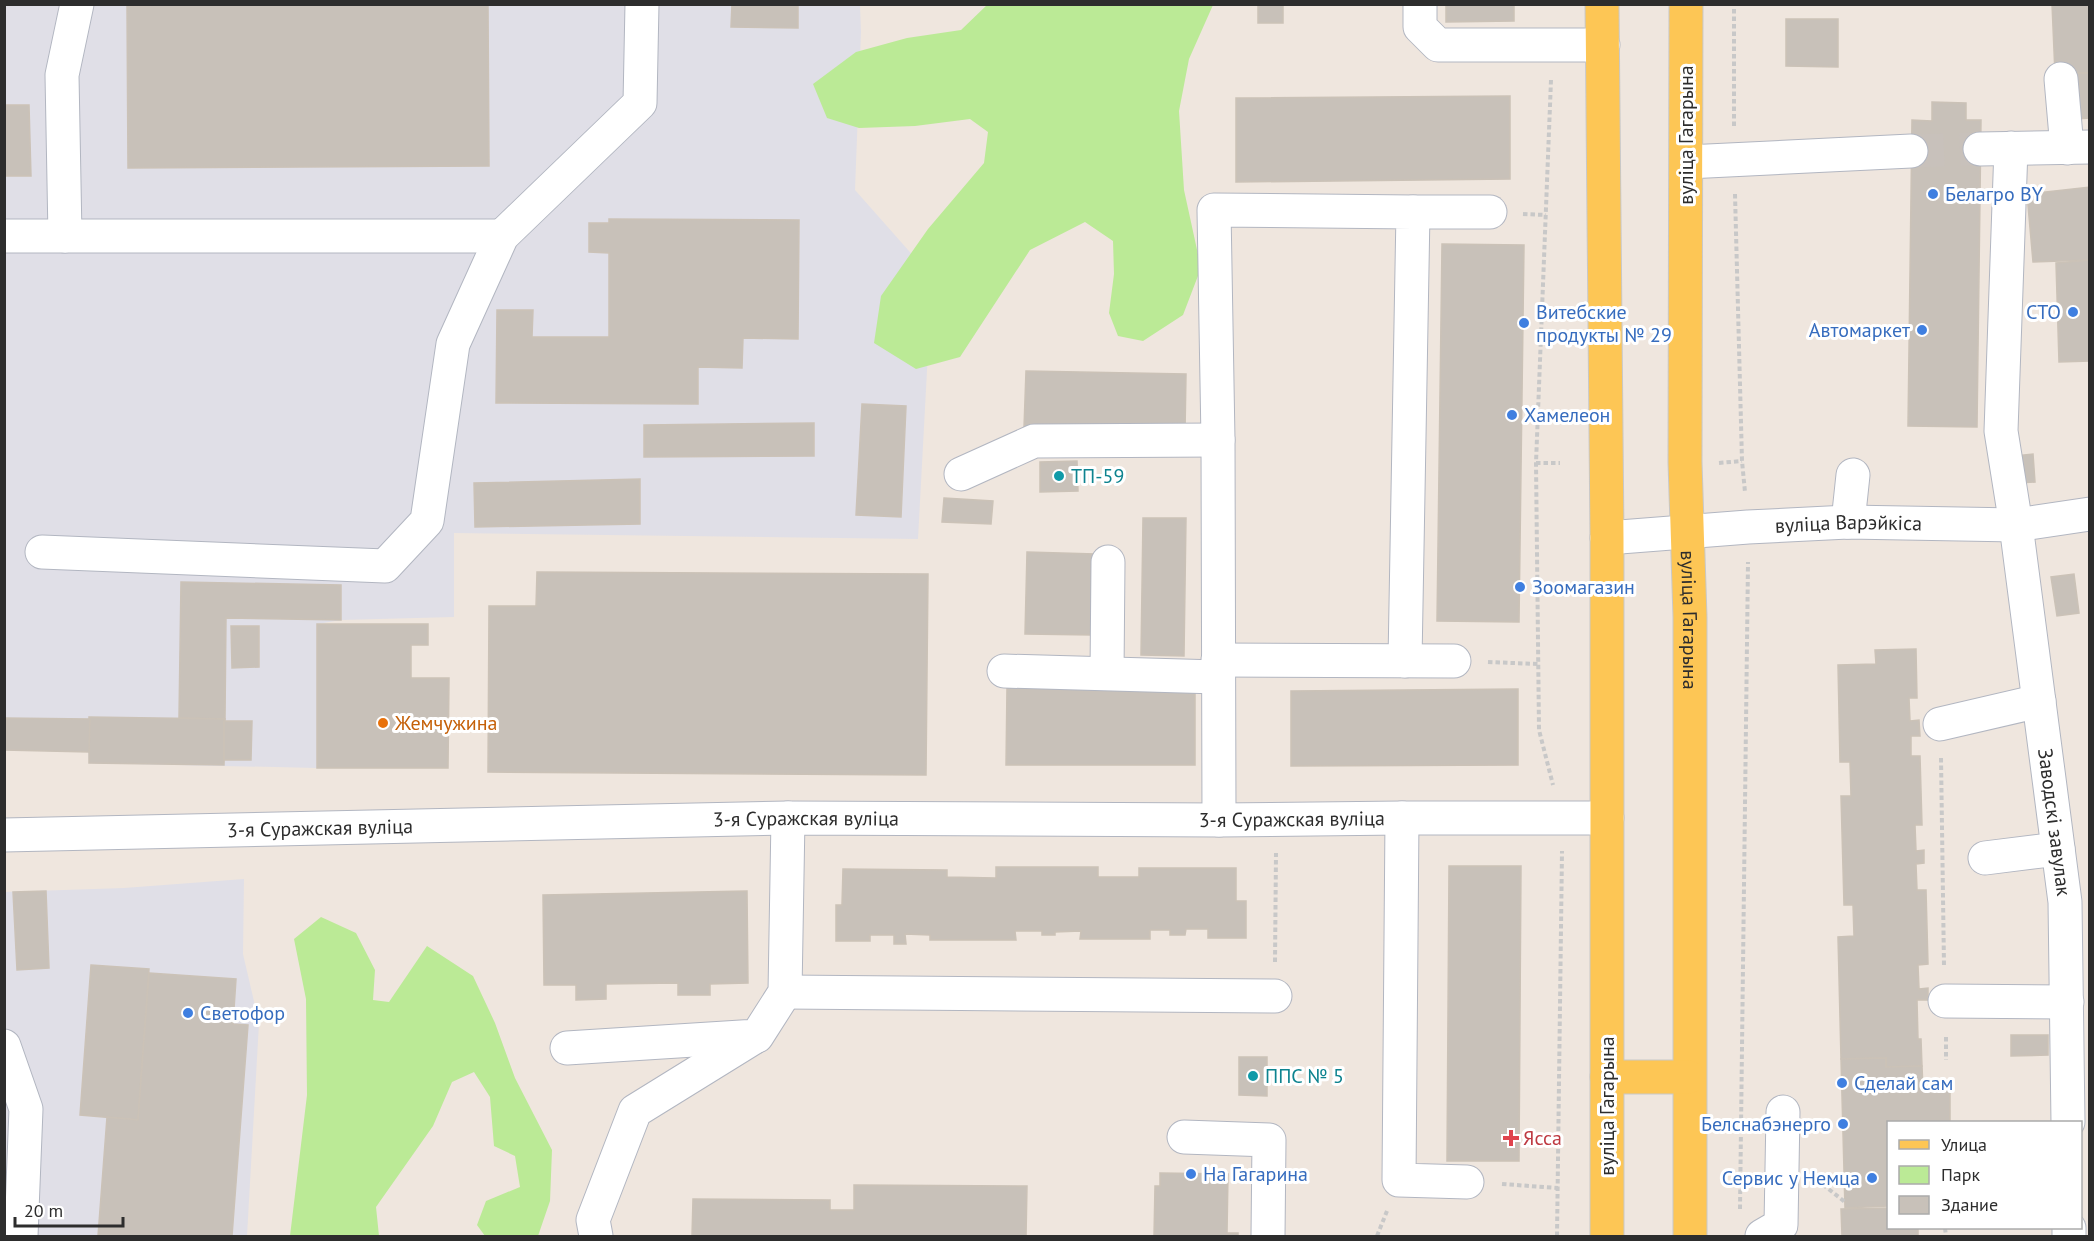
<svg xmlns="http://www.w3.org/2000/svg" width="2094" height="1241" font-family="'PT Sans',sans-serif">
	<style>
		.industrial { fill: #e0dfe7 }
		.green { fill: #bbea96 }
		.building { fill: #c8c1b9; stroke: #cbc2b7; stroke-width: 1.5 }
		.lines { fill: none; stroke-linecap: round; stroke-linejoin: round }
		.minor-tunnel { stroke: #c8c1bb; stroke-width: 33; stroke-dasharray: 33 16; stroke-linecap: butt }
		.minor-casing { stroke: #b2b6c1; stroke-width: 35 }
		.major-casing { stroke: #c8c8c8; stroke-width: 35 }
		.path { stroke: #c8c8c8; stroke-width: 4; stroke-dasharray: 4.5 3; stroke-linecap: butt }
		.minor { stroke: #fff; stroke-width: 33 }
		.major { stroke: #fdc655; stroke-width: 33 }
		.shop-dot { fill: #3f7fe0; stroke: #fff; stroke-width: 2 }
		.culture-dot { fill: #0f9aa8; stroke: #fff; stroke-width: 2 }
		.food-dot { fill: #e8710a; stroke: #fff; stroke-width: 2 }
		.health-dot { fill: #e0444e; stroke: #fff; stroke-width: 2 }
		.labels { text-anchor: middle; dominant-baseline: central; stroke-width: 6; stroke-linejoin: round; paint-order: stroke }
		.street-label { font-size: 20px; fill: #2d2d2d; stroke: #fff }
		.shop-label { font-size: 20px; fill: #366cbe; stroke: #fff; text-anchor: start }
		.culture-label { font-size: 20px; fill: #0d838f; stroke: #fff; text-anchor: start }
		.food-label { font-size: 20px; fill: #c56008; stroke: #fff; text-anchor: start }
		.health-label { font-size: 20px; fill: #be3a42; stroke: #fff; text-anchor: start }
	</style>
	<rect width="100%" height="100%" fill="#efe6de"/>
	<g class="industrial">
		<path d="M5,5h855l1,27 -6,158 77,87 -14,262 -464,-6v84l-113,3 -24,4v144l-228,-5 -1,-11 -83,-2z"/>
		<path d="M244,879l-1,75 16,69 -12,213h-242l-1,-344 120,-4z"/>
	</g>
	<g class="green">
		<path d="M987,5h226l-24,54 -10,52 5,79 17,78 -18,47 -40,26 -25,-5 -9,-23 5,-39 -1,-33 -28,-19 -55,28 -70,107 -44,12 -42,-26 7,-47 47,-67 56,-66 4,-31 -18,-13 -55,7 -56,2 -32,-10 -14,-34 43,-32 51,-14 54,-8z"/>
		<path d="M321,917l35,16 19,37 -2,30 16,2 38,-56 46,30 22,47 20,55 37,72 -2,51 -12,35h-53l-8,-11 9,-24 34,-14 -5,-31 -21,-10 -4,-49 -16,-25 -22,10 -19,44 -57,81 3,29h-89l17,-141 -1,-96 -12,-60z"/>
	</g>
	<g class="building">
		<path d="M198,4h290l1,162 -361,2 -1,-162z"/>
		<path d="M732,4h66v24l-67,-1z"/>
		<rect x="1258" y="4" width="25" height="19"/>
		<path d="M1446,4h68v17l-68,1z"/>
		<path d="M2052,4h38v69l-35,1z"/>
		<path d="M1786,19h52v48l-52,-1z"/>
		<path d="M2072,73h18v45l-16,1z"/>
		<path d="M1510,96v83l-274,3v-84z"/>
		<path d="M1932,102l34,1v17h15l-4,307 -69,-1 4,-306 20,1z"/>
		<path d="M4,105h25l2,71h-27z"/>
		<path d="M2090,187v73l-57,2 -6,-68z"/>
		<path d="M609,219l190,1 -1,119 -55,-1 -1,30 -44,-1v37l-202,-1 1,-93h36l-1,27h77v-84l-20,-1v-29h20z"/>
		<path d="M1442,244l82,1 -5,377 -82,-1z"/>
		<path d="M2090,260v101l-31,1 -3,-99z"/>
		<path d="M1026,371l160,3 -1,58 -161,-4z"/>
		<path d="M862,404l44,2 -5,111 -45,-2z"/>
		<path d="M814,423v33l-170,1v-32z"/>
		<path d="M2033,454l2,28 -17,1 -3,-27z"/>
		<path d="M1077,461l1,30 -38,1v-30z"/>
		<path d="M640,479v45l-165,3 -1,-44z"/>
		<path d="M944,498l49,3 -2,23 -49,-2z"/>
		<path d="M1143,518h43l-2,138 -43,-1z"/>
		<path d="M1027,552l68,2 -2,81 -68,-1z"/>
		<path d="M537,572l391,2 -2,201 -438,-3 1,-166h47z"/>
		<path d="M2074,574l5,39 -22,3 -6,-39z"/>
		<path d="M181,582l160,3v35l-115,-2 -1,101 -46,-1z"/>
		<path d="M317,624h111v21h-17v33h38l-1,90h-131z"/>
		<path d="M231,626h28v41l-27,1z"/>
		<path d="M1916,649l1,49h-8l1,23 9,-1 1,16h-9v20h9l2,69h-7l1,26 8,-1v13l-8,1 1,26h9l2,74 -10,1 1,24 9,-1v12h-11l1,39h3l1,27 -36,1v-9l-45,1 -3,-122 16,-1 -1,-31h-9l-3,-109h10l-1,-34h-10l-2,-97 38,-1 -1,-14z"/>
		<path d="M1007,687h188v78h-189z"/>
		<path d="M1518,689v76l-227,1v-75z"/>
		<path d="M89,717l136,2 -1,46 -135,-2z"/>
		<path d="M4,718l86,1 -1,33 -85,-2z"/>
		<path d="M224,721h28l-1,39h-27z"/>
		<path d="M1449,866h72l-2,295h-72z"/>
		<path d="M996,867h102v10h41v-9h97v33h10v37h-38v-9h-22l-1,6h-15v-5h-20v9h-70l1,-8 -26,1v3h-13v-4h-27l1,9h-86v-5l-25,-1 1,10h-12v-9h-24v6h-34v-36h6l1,-36 104,1v7l49,1z"/>
		<path d="M46,891l3,77 -32,2 -4,-78z"/>
		<path d="M747,891l1,92 -38,1v11h-32v-12l-72,1v15l-30,1v-15h-32l-1,-90z"/>
		<path d="M91,965l58,4 -11,151 -58,-5z"/>
		<path d="M149,973l87,6 -3,45 15,1 -16,211h-134l9,-119 31,3z"/>
		<path d="M2011,1035h37v20l-37,1z"/>
		<path d="M1239,1057h28v39l-28,-1z"/>
		<path d="M1886,1058v9l36,-1 1,23h27v33h-62v84l-43,2 -4,-149z"/>
		<path d="M1160,1173l68,1 -1,59h11v3h-84l1,-50h5z"/>
		<path d="M854,1185l173,1 -1,50h-334l1,-37 137,1v10h24z"/>
		<path d="M1888,1208v20h30v8h-76l-1,-27z"/>
	</g>
	<g class="lines">
		<path class="minor-tunnel" d="M1911,151l69,-2"/>
		<defs>
			<g id="minor">
				<path d="M1420,4v23l18,18h165"/>
				<path d="M2061,79l6,69"/>
				<path id="s1" d="M2011,148l-10,283 15,94 49,377 3,220"/>
				<path d="M1980,149l110,-2"/>
				<path d="M1687,162l224,-11"/>
				<path d="M1413,212h77"/>
				<path d="M4,236h498"/>
				<path d="M65,236l-3,-161 15,-71"/>
				<path d="M961,474l73,-33 184,-1"/>
				<path d="M1848,522l5,-47"/>
				<path id="s2" d="M1607,538l141,-11 100,-5 168,3 74,-11"/>
				<path d="M42,552l343,14 42,-45 26,-177 49,-108 138,-133 2,-99"/>
				<path d="M1218,660l236,1"/>
				<path d="M1004,671l214,6"/>
				<path d="M1107,673l1,-111"/>
				<path d="M1940,724l99,-23"/>
				<path d="M1402,818l-3,362 68,2"/>
				<path d="M1219,820l-1,-380 -4,-230 199,2 -8,449"/>
				<path id="s3" d="M4,835l784,-17 431,2 183,-2h205"/>
				<path d="M1985,858l73,-9"/>
				<path d="M785,992l490,4"/>
				<path d="M1945,1001l122,1"/>
				<path d="M4,1046l22,63 -5,127"/>
				<path d="M567,1048l190,-12 28,-44 3,-174"/>
				<path d="M1184,1137l85,3 -1,96"/>
				<path d="M2069,1228v8"/>
				<path d="M596,1236l-3,-16 42,-109 118,-73"/>
				<path d="M1762,1236l19,-11 2,-113"/>
			</g>
			<g id="major">
				<path d="M1602,4l5,534v698"/>
				<path id="s4" d="M1686,4l-1,458 5,155v619"/>
				<path d="M1607,1077h81"/>
			</g>
		</defs>
		<use href="#minor" class="minor-casing"/>
		<use href="#major" class="major-casing"/>
		<g class="path">
			<path d="M1551,80l-15,383 3,267 14,55"/>
			<path d="M1734,126v-122"/>
			<path d="M1735,194l7,267 3,31"/>
			<path d="M1523,214l23,1"/>
			<path d="M1536,463h24"/>
			<path d="M1719,463l23,-2"/>
			<path d="M1488,662l50,2"/>
			<path d="M1941,758l3,208"/>
			<path d="M1275,962l1,-109"/>
			<path d="M1946,1037v23"/>
			<path d="M1817,1180l28,22"/>
			<path d="M1502,1184l56,4"/>
			<path d="M1740,1209l8,-647"/>
			<path d="M1945,1228l1,8"/>
			<path d="M1377,1236l10,-25"/>
			<path d="M1557,1236l5,-385"/>
		</g>
		<use href="#minor" class="minor"/>
		<use href="#major" class="major"/>
	</g>
	<g class="shop-dot">
		<circle cx="1933" cy="194" r="6"/>
		<circle cx="2073" cy="312" r="6"/>
		<circle cx="1524" cy="323" r="6"/>
		<circle cx="1922" cy="330" r="6"/>
		<circle cx="1512" cy="415" r="6"/>
		<circle cx="1520" cy="587" r="6"/>
		<circle cx="188" cy="1013" r="6"/>
		<circle cx="1842" cy="1083" r="6"/>
		<circle cx="1843" cy="1124" r="6"/>
		<circle cx="1191" cy="1174" r="6"/>
		<circle cx="1872" cy="1178" r="6"/>
	</g>
	<g class="culture-dot">
		<circle cx="1059" cy="476" r="6"/>
		<circle cx="1253" cy="1076" r="6"/>
	</g>
	<circle class="food-dot" cx="383" cy="723" r="6"/>
	<path class="health-dot" d="M1508 1129h6v6h6v6h-6v6h-6v-6h-6v-6h6z"/>
	<g class="labels">
		<g class="street-label">
			<text transform="translate(1686 135) rotate(-90)">вуліца Гагарына</text>
			<text stroke="none"><textPath href="#s2" startOffset="242">вуліца Варэйкіса</textPath></text>
			<text stroke="none"><textPath href="#s4" startOffset="616">вуліца Гагарына</textPath></text>
			<text stroke="none"><textPath href="#s3" startOffset="802">3-я Суражская вуліца</textPath></text>
			<text stroke="none"><textPath href="#s3" startOffset="1288">3-я Суражская вуліца</textPath></text>
			<text stroke="none"><textPath href="#s1" startOffset="678">Заводскі завулак</textPath></text>
			<text stroke="none"><textPath href="#s3" startOffset="316">3-я Суражская вуліца</textPath></text>
			<text transform="translate(1607 1106) rotate(-90)">вуліца Гагарына</text>
		</g>
		<g class="shop-label">
			<text x="1945" y="194">Белагро BY</text>
			<text x="1536" y="312">Витебские<tspan x="1536" dy="23">продукты № 29</tspan></text>
			<text x="2061" y="312" text-anchor="end">СТО</text>
			<text x="1910" y="330" text-anchor="end">Автомаркет</text>
			<text x="1524" y="415">Хамелеон</text>
			<text x="1532" y="587">Зоомагазин</text>
			<text x="200" y="1013">Светофор</text>
			<text x="1854" y="1083">Сделай сам</text>
			<text x="1831" y="1124" text-anchor="end">Белснабэнерго</text>
			<text x="1203" y="1174">На Гагарина</text>
			<text x="1860" y="1178" text-anchor="end">Сервис у Немца</text>
		</g>
		<g class="culture-label">
			<text x="1071" y="476">ТП-59</text>
			<text x="1265" y="1076">ППС № 5</text>
		</g>
		<g class="food-label">
			<text x="395" y="723">Жемчужина</text>
		</g>
		<g class="health-label">
			<text x="1523" y="1138">Ясса</text>
		</g>
	</g>
	<rect width="2094" height="1241" fill="none" stroke="#2d2d2d" stroke-width="12"/>
	<rect x="1887" y="1121" width="195" height="108" fill="#ffffff" stroke="#ababab" stroke-width="1.5"/>
	<rect x="1899" y="1140" width="30" height="9" fill="#fdc655" stroke="#ababab" stroke-width="1.5"/>
	<text x="1941" y="1151" font-size="18" fill="#2d2d2d">Улица</text>
	<rect x="1899" y="1166" width="30" height="18" fill="#bbea96" stroke="#ababab" stroke-width="1.5"/>
	<text x="1941" y="1181" font-size="18" fill="#2d2d2d">Парк</text>
	<rect x="1899" y="1196" width="30" height="18" fill="#c8c1b9" stroke="#ababab" stroke-width="1.5"/>
	<text x="1941" y="1211" font-size="18" fill="#2d2d2d">Здание</text>
	<path d="M15 1217v9h108v-9" fill="none" stroke="#2d2d2d" stroke-width="3"/>
	<text x="24" y="1217" font-size="18" fill="#2d2d2d" stroke="#ffffff" stroke-width="4.5" paint-order="stroke">20 m</text>
</svg>
